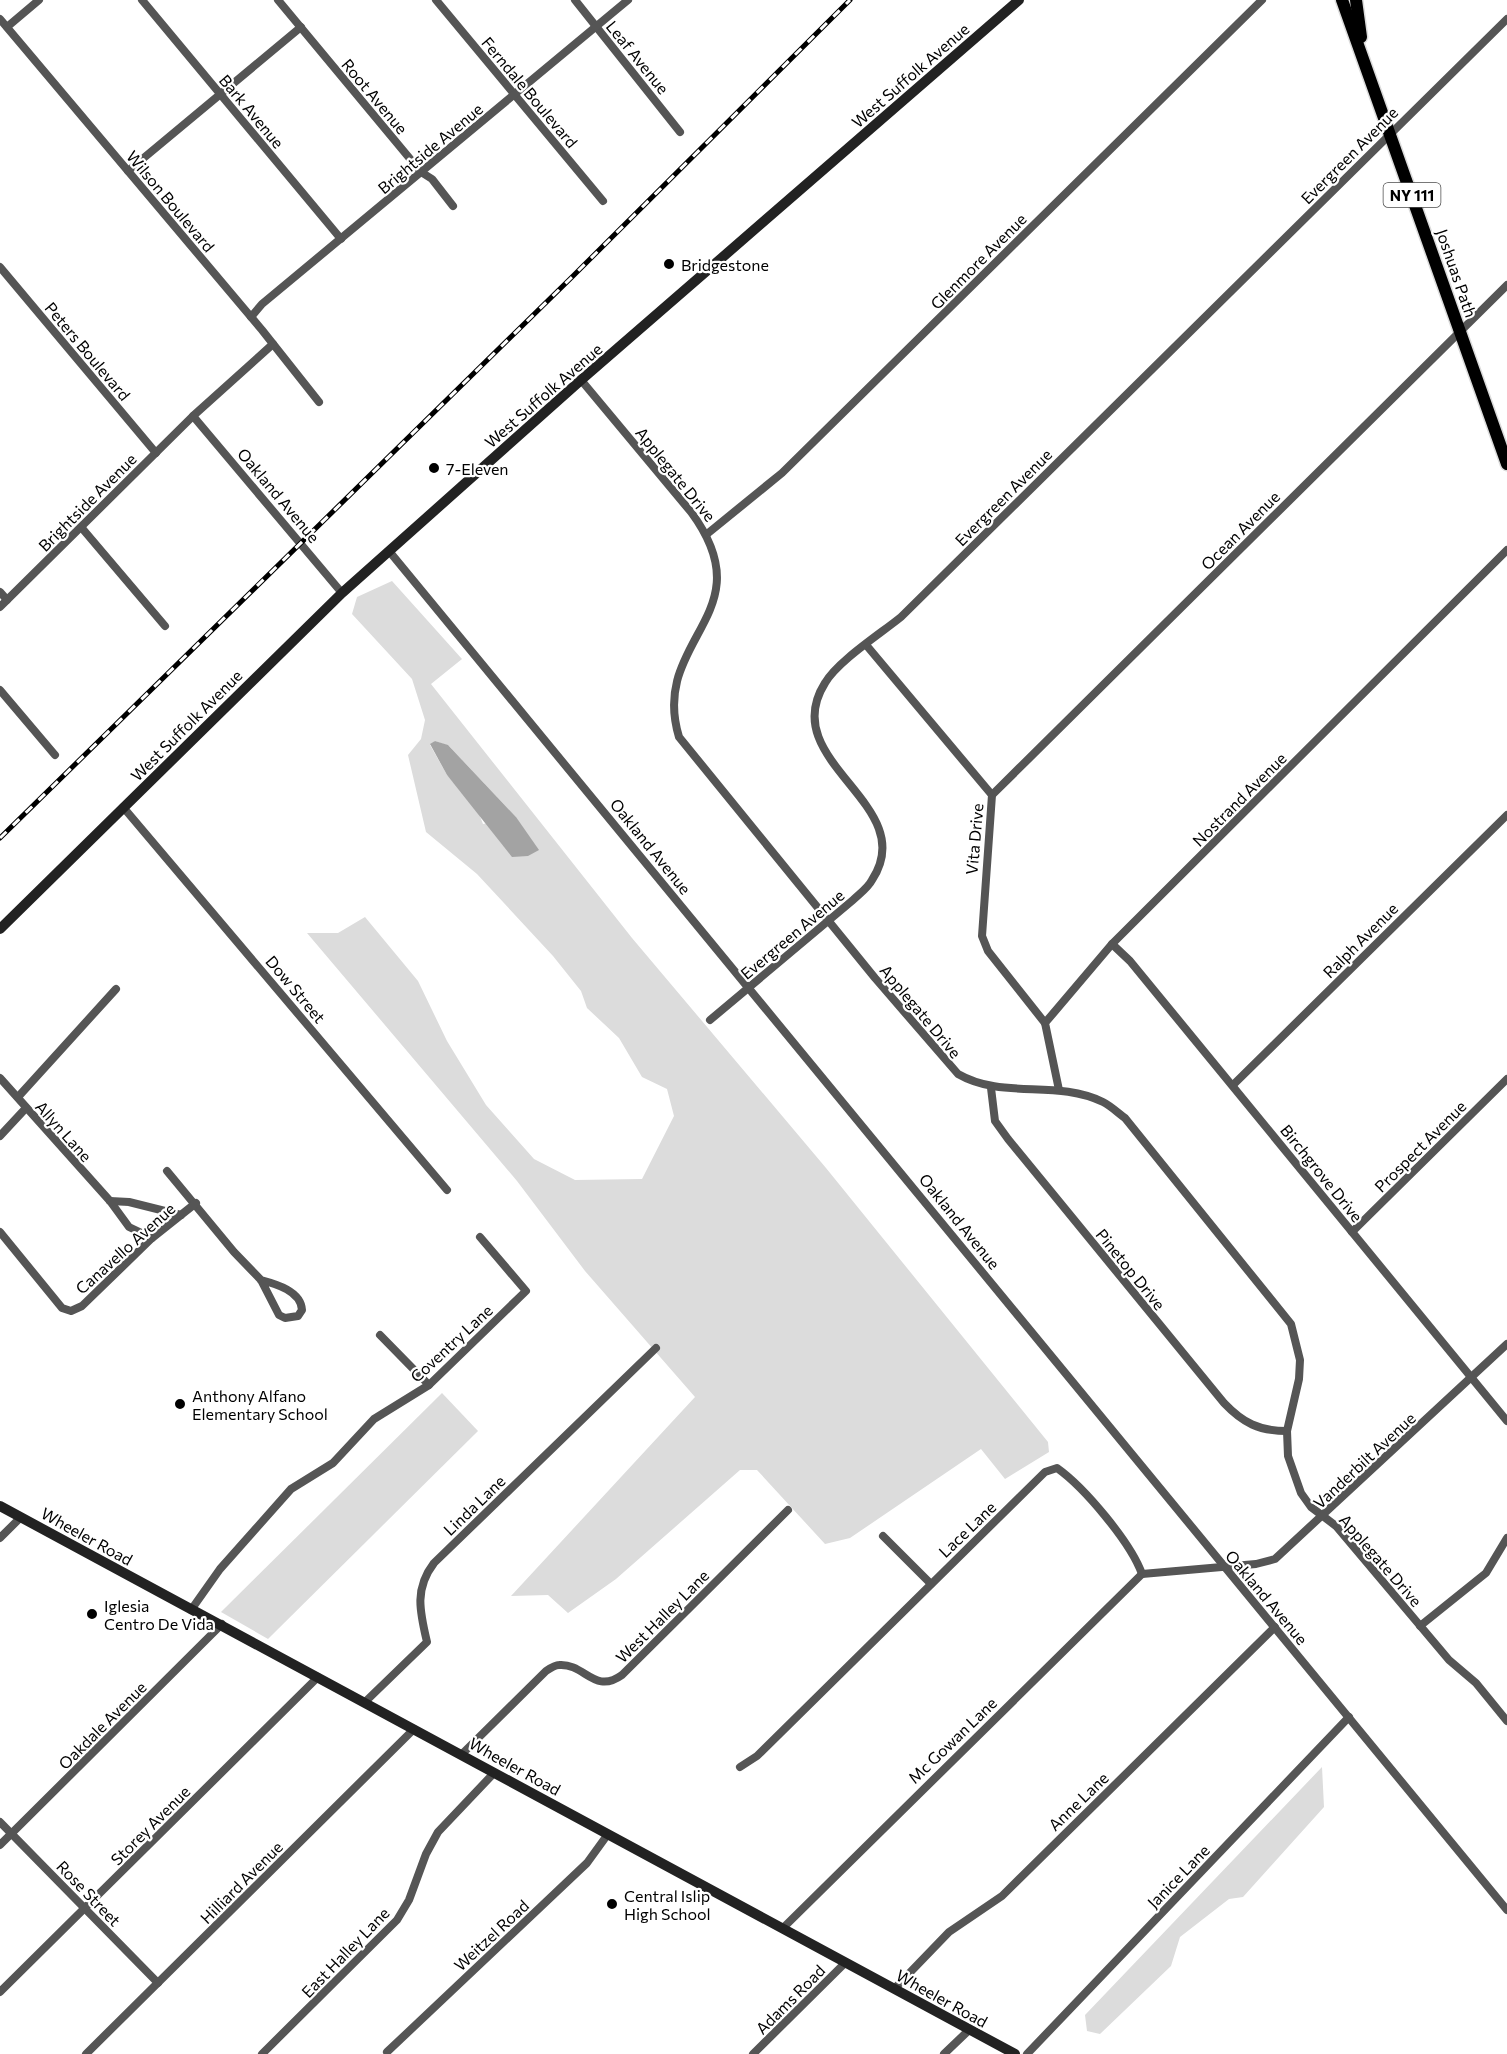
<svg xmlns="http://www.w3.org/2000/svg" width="1507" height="2054" font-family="Commissioner,sans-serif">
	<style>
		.green { fill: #dcdcdc; fill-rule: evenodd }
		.water { fill: #a3a3a3 }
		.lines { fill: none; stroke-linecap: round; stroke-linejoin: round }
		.primary-casing { stroke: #dbdbdb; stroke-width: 15 }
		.minor { stroke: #555; stroke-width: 8 }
		.secondary { stroke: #222; stroke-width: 10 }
		.primary { stroke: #000; stroke-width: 12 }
		.rail-casing { stroke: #000; stroke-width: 5 }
		.rail { stroke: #fff; stroke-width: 3; stroke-dasharray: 9; stroke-linecap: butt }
		.poi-dot { fill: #000; stroke: #fff; stroke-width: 2 }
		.labels { text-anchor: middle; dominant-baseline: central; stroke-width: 4.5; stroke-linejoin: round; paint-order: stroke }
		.shield { fill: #fff; stroke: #4c4c4c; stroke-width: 1.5 }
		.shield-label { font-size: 15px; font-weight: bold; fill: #000 }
		.street-label { font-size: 16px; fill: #000; stroke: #fff }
		.poi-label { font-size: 16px; fill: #000; stroke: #fff; text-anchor: start }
	</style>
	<rect width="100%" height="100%" fill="#fff"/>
	<g class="green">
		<path d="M392,581l70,78 -31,25 201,254 194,230 222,274 1,10 -44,27 -24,-30 -131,89 -25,6 -68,-74h-17l-124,109 -48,34 -20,-18 -37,1 184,-199 -110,-126 -68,-90 -210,-248h31l27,-16 53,64 29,60 39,64 48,54 41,21 67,-1 32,-63 -7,-27 -25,-12 -23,-39 -32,-30 -6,-17 -28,-35 -76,-82 -51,-42 -18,-77 13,-16 4,-19 -13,-41 -60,-65 5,-17zM435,741l14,5 67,71 -33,7 -5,-13 -31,-36 -17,-30z"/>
		<path d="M442,1393l36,38 -210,208 -47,-27z"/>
		<path d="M1322,1767l2,40 -81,90 -14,2 -49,38 -9,29 -71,68 -13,-3 -2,-16z"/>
	</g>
	<path class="water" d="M435,741l13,4 68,72 23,33 -11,6 -16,1 -65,-82 -17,-31z"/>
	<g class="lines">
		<defs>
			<g id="primary">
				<path d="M1342,0l165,464"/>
				<path d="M1356,0l5,37"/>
			</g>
		</defs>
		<use href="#primary" class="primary-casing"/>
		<g class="minor">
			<path d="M142,0l199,239"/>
			<path d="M278,0l143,172 11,7 21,27"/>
			<path d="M436,0l167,201"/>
			<path d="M575,0l105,132"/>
			<path d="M0,19l262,311 57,72"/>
			<path d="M7,27l32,-27"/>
			<path d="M128,171l173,-144"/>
			<path d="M0,267l156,186"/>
			<path d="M251,317l11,-13 366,-304"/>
			<path d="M581,380l110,132c76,103 -42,126 -12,225l196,241 83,96c45,26 98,5 145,28 8,4 15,11 22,16l166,206 9,36 -1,19 -12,52 1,25 13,37 10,14 25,19 113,134 27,23 31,38"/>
			<path d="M193,416l149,177"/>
			<path d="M81,527l84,99"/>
			<path d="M707,534l75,-61 480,-473"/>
			<path d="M389,551l1118,1359"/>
			<path d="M0,592l7,8"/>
			<path d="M0,607l193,-191 80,-72"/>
			<path d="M867,646l125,149 -10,141 6,15 57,72"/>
			<path d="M0,690l55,65"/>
			<path d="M992,795l515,-510"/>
			<path d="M123,807l324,383"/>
			<path d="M1112,944l18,17 377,460"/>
			<path d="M710,1020l143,-120c6,-6 15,-12 19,-20 50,-76 -97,-118 -47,-197 13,-22 55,-49 76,-66l606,-598"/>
			<path d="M0,1078l110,123 19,26 23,11"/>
			<path d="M1233,1085l274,-270"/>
			<path d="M991,1088l4,33 13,18 216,264c19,20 35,28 63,28"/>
			<path d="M1059,1090l-14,-67 67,-79 395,-394"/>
			<path d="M18,1097l98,-108"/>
			<path d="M0,1136l26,-28"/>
			<path d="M167,1171l67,81 27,28 18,35 6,3 13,-2 4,-6c-1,-19 -26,-26 -41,-30"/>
			<path d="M110,1201l19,1 52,13"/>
			<path d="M0,1232l62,76 9,3 11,-5 70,-68 44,-35"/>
			<path d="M1352,1232l155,-153"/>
			<path d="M380,1335l49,50"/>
			<path d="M883,1536l48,48"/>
			<path d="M0,1538l21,-21"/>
			<path d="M1142,1574l114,-10 19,-5 232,-215"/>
			<path d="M191,1610l29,-41 71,-80 42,-26 41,-44 55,-34 97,-94 -46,-54"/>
			<path d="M1420,1626l66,-53 21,-35"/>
			<path d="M365,1702l62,-60c-7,-30 -13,-53 7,-79l222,-215"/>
			<path d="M462,1754l84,-83c3,-2 9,-6 13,-6 26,-2 35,30 63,10l166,-165"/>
			<path d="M740,1767l17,-11 288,-284 12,-4c28,20 74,75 85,106"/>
			<path d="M0,1822l158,161"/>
			<path d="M0,1845l222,-221"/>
			<path d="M783,1928l359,-354"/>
			<path d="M895,1988l54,-56 53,-36 273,-269"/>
			<path d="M0,1992l318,-315"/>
			<path d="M387,2052l200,-189 21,-29"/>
			<path d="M86,2054l328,-325"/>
			<path d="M262,2054l135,-134 12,-20 17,-46 12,-22 56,-59"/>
			<path d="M753,2054l92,-91"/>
			<path d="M944,2054l25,-24"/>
			<path d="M1027,2054l322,-337"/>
		</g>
		<g class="secondary">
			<path d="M0,929l342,-336 239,-213 438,-380"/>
			<path d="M0,1506l1015,548"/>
		</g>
		<use href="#primary" class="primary"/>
		<defs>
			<path id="rail" d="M0,838l571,-560 279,-278"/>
		</defs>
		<use href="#rail" class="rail-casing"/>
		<use href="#rail" class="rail"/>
	</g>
	<g class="poi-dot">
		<circle cx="669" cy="264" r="6"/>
		<circle cx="434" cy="468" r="6"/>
		<circle cx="180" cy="1404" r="6"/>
		<circle cx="92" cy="1614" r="6"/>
		<circle cx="612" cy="1904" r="6"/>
	</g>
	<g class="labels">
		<rect class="shield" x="1383.5" y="183" width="57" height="24" rx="4.5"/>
		<g class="shield-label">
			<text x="1412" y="195">NY 111</text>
		</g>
		<g class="street-label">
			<text transform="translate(638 57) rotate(51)">Leaf Avenue</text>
			<text transform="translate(910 75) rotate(-41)">West Suffolk Avenue</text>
			<text transform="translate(530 92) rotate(50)">Ferndale Boulevard</text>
			<text transform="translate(375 96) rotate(50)">Root Avenue</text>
			<text transform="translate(252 111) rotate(50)">Bark Avenue</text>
			<text transform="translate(430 148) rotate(-40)">Brightside Avenue</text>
			<text transform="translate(1349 155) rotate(-45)">Evergreen Avenue</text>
			<text transform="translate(171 201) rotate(50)">Wilson Boulevard</text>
			<text transform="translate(978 261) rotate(-45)">Glenmore Avenue</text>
			<text transform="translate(1457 273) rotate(71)">Joshuas Path</text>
			<text transform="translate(88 351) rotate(50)">Peters Boulevard</text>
			<text transform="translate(543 395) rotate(-41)">West Suffolk Avenue</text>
			<text transform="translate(676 474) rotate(51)">Applegate Drive</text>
			<text transform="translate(279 495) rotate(50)">Oakland Avenue</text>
			<text transform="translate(1003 497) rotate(-45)">Evergreen Avenue</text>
			<text transform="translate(87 502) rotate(-45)">Brightside Avenue</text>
			<text transform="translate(1240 530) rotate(-45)">Ocean Avenue</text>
			<text transform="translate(186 725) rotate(-45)">West Suffolk Avenue</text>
			<text transform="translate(1239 799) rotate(-45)">Nostrand Avenue</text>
			<text transform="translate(974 839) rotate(-85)">Vita Drive</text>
			<text transform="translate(651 846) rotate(51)">Oakland Avenue</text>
			<text transform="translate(792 934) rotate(-40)">Evergreen Avenue</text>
			<text transform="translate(1360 940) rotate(-45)">Ralph Avenue</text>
			<text transform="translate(296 989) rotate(50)">Dow Street</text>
			<text transform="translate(921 1011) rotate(50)">Applegate Drive</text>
			<text transform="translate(64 1131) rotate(48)">Allyn Lane</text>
			<text transform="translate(1420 1146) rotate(-45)">Prospect Avenue</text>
			<text transform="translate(1322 1173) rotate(51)">Birchgrove Drive</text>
			<text transform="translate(960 1221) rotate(51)">Oakland Avenue</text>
			<text transform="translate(125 1248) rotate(-42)">Canavello Avenue</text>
			<text transform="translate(1131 1269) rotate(51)">Pinetop Drive</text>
			<text transform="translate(451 1343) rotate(-43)">Coventry Lane</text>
			<text transform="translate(1364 1460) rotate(-43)">Vanderbilt Avenue</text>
			<text transform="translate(474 1505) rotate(-44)">Linda Lane</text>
			<text transform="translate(967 1529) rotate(-44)">Lace Lane</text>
			<text transform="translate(87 1536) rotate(29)">Wheeler Road</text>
			<text transform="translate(1381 1560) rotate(49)">Applegate Drive</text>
			<text transform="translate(1267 1597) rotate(50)">Oakland Avenue</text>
			<text transform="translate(662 1616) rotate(-45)">West Halley Lane</text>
			<text transform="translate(102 1725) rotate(-45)">Oakdale Avenue</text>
			<text transform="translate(952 1740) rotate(-44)">Mc Gowan Lane</text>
			<text transform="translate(515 1766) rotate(29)">Wheeler Road</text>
			<text transform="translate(1078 1801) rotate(-44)">Anne Lane</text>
			<text transform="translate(150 1825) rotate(-45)">Storey Avenue</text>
			<text transform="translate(1178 1876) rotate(-46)">Janice Lane</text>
			<text transform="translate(241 1882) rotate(-45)">Hilliard Avenue</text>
			<text transform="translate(89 1893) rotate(46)">Rose Street</text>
			<text transform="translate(491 1935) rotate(-43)">Weitzel Road</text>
			<text transform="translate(345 1952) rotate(-46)">East Halley Lane</text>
			<text transform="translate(942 1998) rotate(29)">Wheeler Road</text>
			<text transform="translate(790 1999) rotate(-45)">Adams Road</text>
		</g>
		<g class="poi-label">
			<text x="681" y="264">Bridgestone</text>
			<text x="446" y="468">7-Eleven</text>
			<text x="192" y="1395">Anthony Alfano<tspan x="192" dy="18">Elementary School</tspan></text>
			<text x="104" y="1605">Iglesia<tspan x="104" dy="18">Centro De Vida</tspan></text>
			<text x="624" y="1895">Central Islip<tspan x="624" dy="18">High School</tspan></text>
		</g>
	</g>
</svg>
